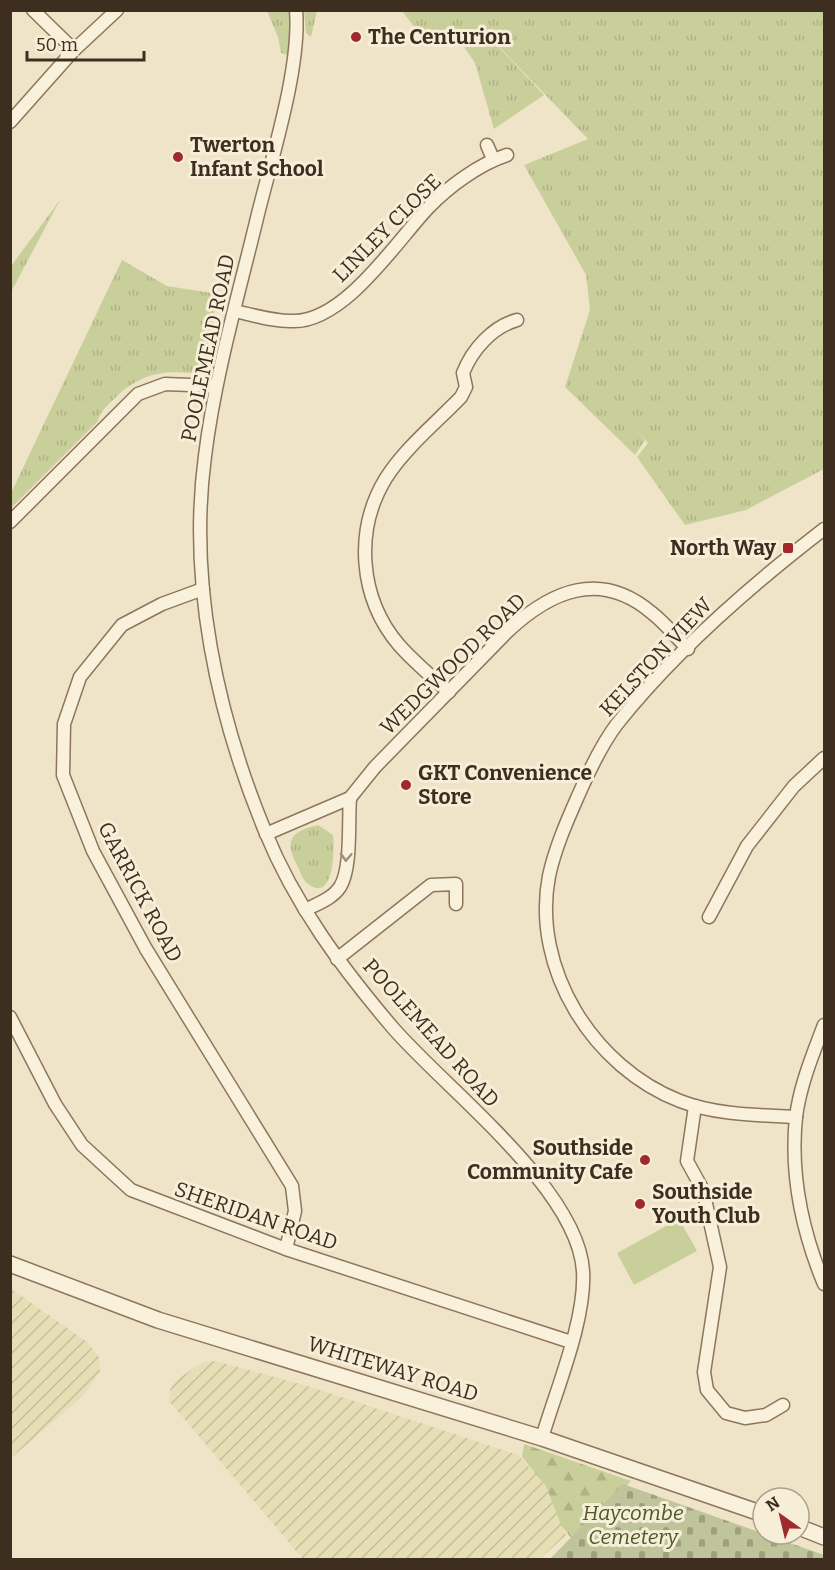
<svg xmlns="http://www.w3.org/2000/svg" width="835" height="1570" font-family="Bitter,serif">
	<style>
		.farmland { fill: url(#farmland-furrows) }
		.grass { fill: url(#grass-tufts) }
		.forest { fill: url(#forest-firs) }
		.cemetery { fill: url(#cemetery-stones) }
		.garden { fill: #c9cf9b }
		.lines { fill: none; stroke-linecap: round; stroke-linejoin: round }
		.minor-casing { stroke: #8d765c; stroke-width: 15 }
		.tertiary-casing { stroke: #8d765c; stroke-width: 18 }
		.minor { stroke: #faf1dc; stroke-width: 12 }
		.tertiary { stroke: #faf1dc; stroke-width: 15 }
		.oneway { stroke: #9c907e }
		.poi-dot { fill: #9e2a2b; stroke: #f7eed8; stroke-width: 2 }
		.labels { text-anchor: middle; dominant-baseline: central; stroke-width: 6; stroke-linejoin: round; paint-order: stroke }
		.poi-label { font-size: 21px; font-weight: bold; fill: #3d2e20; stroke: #f7eed8; text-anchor: start }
		.street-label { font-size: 21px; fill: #3d2e20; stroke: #f7eed8 }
		.park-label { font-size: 21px; font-style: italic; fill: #4d5a26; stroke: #f7eed8 }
	</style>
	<defs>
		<pattern id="farmland-furrows" width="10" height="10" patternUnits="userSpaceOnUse" patternTransform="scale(1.5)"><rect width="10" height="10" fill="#e6deb5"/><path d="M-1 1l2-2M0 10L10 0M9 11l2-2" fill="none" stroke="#c6bf9b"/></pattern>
		<pattern id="grass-tufts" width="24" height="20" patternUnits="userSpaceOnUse" patternTransform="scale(1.5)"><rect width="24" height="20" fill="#c9cf9b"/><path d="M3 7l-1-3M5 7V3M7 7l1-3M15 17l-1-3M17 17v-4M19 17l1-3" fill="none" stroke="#aeb285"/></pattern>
		<pattern id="forest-firs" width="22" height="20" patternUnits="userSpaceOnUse" patternTransform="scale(1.5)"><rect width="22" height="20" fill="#c9cf9b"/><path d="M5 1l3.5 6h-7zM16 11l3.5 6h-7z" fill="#aeb285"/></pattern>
		<pattern id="cemetery-stones" width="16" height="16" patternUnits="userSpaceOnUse" patternTransform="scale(1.5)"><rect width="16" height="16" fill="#bfc49a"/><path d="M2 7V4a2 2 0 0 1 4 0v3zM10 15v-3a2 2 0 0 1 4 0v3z" fill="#9ca07d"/></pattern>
	</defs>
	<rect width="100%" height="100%" fill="#f0e4c8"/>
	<g class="farmland">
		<path d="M10,1288l77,54 12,15 1,15 -17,24 -72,62z"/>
		<path d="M215,1361l96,26 207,68 31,33 17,47 -26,24h-237l-134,-158 1,-12 9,-11 24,-16z"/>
	</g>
	<g class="grass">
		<path d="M267,11h24l1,23 -5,21 -6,-2 -3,-16z"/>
		<path d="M304,11h13l-6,26 -5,-4z"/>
		<path d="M402,11h422v458l-78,41 -61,15 -48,-68 11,-14 -12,-15 9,12 -10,15 -70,-68 25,-77 -4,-35 -62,-110 64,-26 -108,-112 64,68 -50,34 -19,-66 -25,-37 -24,16z"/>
		<path d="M60,200l-49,92v-26z"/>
		<path d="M122,260l45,26 51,8 -13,65 -14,14c-32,-3 -54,3 -77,26 -7,7 -14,12 -16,22l-87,87v-15z"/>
		<path d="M318,825l15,10c2,13 1,71 -26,48 -4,-3 -7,-11 -9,-16 -14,-26 -8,-36 20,-42z"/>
	</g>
	<path class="forest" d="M524,1444l107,37 -51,54 -8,4 -11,-14 -15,-39 -24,-29z"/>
	<path class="cemetery" d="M623,1484l201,71v4h-274z"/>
	<path class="garden" d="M679,1219l18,32 -63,34 -17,-32z"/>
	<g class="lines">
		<defs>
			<g id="minor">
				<path d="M33,10l41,40"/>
				<path d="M296,10c5,58 -25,150 -39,208 -19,79 -42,157 -52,238 -17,125 12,259 60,375 30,74 77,137 128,197 53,61 185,161 190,243 3,49 -27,119 -41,167"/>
				<path d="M10,122l64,-72 43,-40"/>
				<path d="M487,145l6,14"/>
				<path d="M235,311c18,4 40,11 59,10 51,0 102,-79 134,-113 20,-21 51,-44 79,-53"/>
				<path d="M10,522l128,-128 27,-10 51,2"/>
				<path d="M203,589l-41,15 -40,21 -42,52 -16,47 -1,51 30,76 53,98 146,237 3,25 -9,38"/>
				<path d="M449,692c-17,-15 -35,-30 -50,-47 -40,-47 -45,-115 -13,-167 19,-30 51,-56 75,-81l5,-10 -3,-14c9,-23 29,-46 54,-53"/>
				<path d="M266,834l84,-36 25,-31 133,-136c43,-40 92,-62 144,-18 13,10 24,24 36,36"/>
				<path d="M305,910c12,-6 27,-11 35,-23 12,-19 8,-66 10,-89"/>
				<path d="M709,917l38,-71 47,-60 30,-28"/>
				<path d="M337,959l94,-74 25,-1v20"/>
				<path d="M10,1017l45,87 27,41 49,45 155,59 285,93"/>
				<path d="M824,1025c-11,29 -24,60 -28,92 -6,57 7,116 28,167"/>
				<path d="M695,1106l-8,55 16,29 17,77 -16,105 3,18 19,23 19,5 21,-3 17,-10"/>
				<path d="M796,1117c-39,-2 -80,-2 -116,-16 -86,-33 -149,-132 -131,-225 6,-28 18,-55 29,-80 11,-25 23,-51 39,-72 59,-74 133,-138 207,-195"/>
			</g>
			<g id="tertiary">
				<path d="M10,1264l148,56 384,118 221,76"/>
				<path d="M799,1527l25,10"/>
			</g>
		</defs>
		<use href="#minor" class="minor-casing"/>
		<use href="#tertiary" class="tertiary-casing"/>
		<use href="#minor" class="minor"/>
		<use href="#tertiary" class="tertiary"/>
	</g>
	<defs><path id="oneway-chevron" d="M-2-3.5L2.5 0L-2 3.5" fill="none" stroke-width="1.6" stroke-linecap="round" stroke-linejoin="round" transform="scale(1.5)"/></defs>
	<use class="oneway" href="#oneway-chevron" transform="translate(346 857) rotate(93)"/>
	<g class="poi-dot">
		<circle cx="356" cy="37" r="6"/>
		<circle cx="178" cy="157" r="6"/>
		<rect x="782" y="542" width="12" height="12" rx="3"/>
		<circle cx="406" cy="785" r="6"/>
		<circle cx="645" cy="1160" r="6"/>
		<circle cx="640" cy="1204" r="6"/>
	</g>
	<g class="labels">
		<g class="poi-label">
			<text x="368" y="37">The Centurion</text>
			<text x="190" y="145">Twerton<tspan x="190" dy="24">Infant School</tspan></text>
			<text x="776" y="548" text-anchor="end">North Way</text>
			<text x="418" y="773">GKT Convenience<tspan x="418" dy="24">Store</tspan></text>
			<text x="633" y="1148" text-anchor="end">Southside<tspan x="633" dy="24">Community Cafe</tspan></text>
			<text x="652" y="1192">Southside<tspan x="652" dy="24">Youth Club</tspan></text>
		</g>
		<g class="street-label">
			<text transform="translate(387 228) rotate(-45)">LINLEY CLOSE</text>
			<text transform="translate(208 348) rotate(-78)">POOLEMEAD ROAD</text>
			<text transform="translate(656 657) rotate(-47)">KELSTON VIEW</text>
			<text transform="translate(453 664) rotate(-44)">WEDGWOOD ROAD</text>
			<text transform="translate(140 892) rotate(62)">GARRICK ROAD</text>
			<text transform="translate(431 1033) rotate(48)">POOLEMEAD ROAD</text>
			<text transform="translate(256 1216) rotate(19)">SHERIDAN ROAD</text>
			<text transform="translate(393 1369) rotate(17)">WHITEWAY ROAD</text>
		</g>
		<g class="park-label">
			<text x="633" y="1513">Haycombe<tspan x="633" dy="24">Cemetery</tspan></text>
		</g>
	</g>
	<rect width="835" height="1570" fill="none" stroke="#3d2e20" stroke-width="24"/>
	<g transform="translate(781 1516) rotate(326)"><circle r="28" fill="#f7eed8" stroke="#ada18e" stroke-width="1.5"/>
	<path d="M0-4.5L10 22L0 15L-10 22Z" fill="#9e2a2b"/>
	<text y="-9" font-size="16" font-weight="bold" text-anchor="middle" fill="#3d2e20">N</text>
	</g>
	<path d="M27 51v9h117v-9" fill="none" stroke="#3d2e20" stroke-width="3"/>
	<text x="36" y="51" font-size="18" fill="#3d2e20" stroke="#f7eed8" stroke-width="4.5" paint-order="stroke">50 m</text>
</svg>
